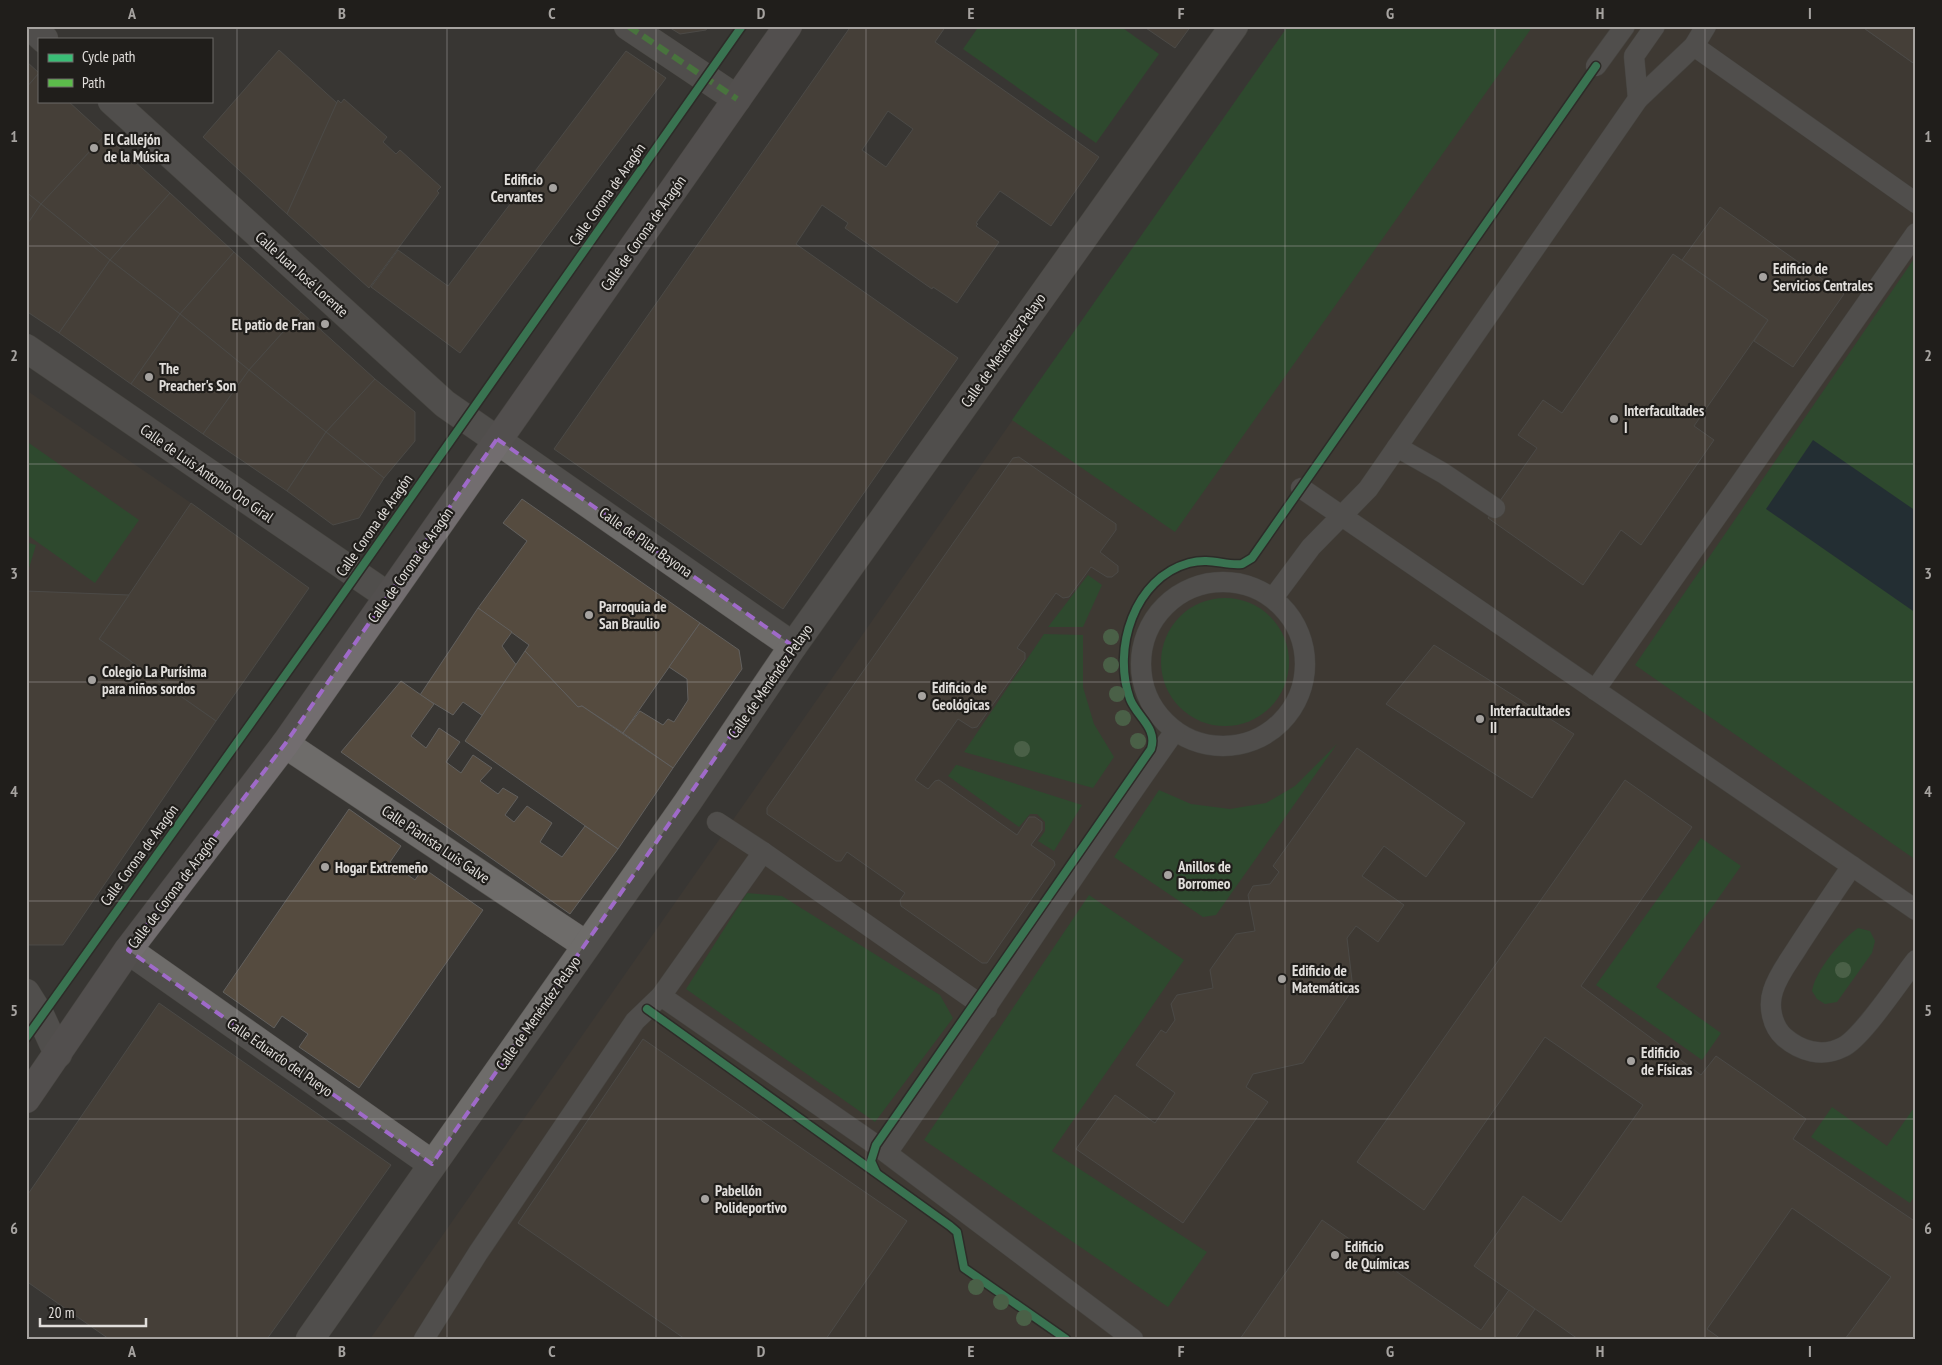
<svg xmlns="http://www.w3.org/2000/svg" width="1942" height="1365" font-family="'PT Sans Narrow',sans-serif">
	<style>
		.built { fill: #453c34 }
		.green { fill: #225f28 }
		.water { fill: #0a2434 }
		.building { fill: #554b3f; stroke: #62605e; fill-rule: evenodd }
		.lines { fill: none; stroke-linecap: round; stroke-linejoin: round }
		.lane-casing { stroke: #565451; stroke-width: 21 }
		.street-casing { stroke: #565451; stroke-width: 29 }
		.primary-casing { stroke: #565451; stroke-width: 29 }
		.lane { stroke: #6e6c6a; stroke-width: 20 }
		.street { stroke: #6e6c6a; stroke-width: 28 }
		.primary { stroke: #726d6f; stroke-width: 28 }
		.quiet { stroke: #5cbc4b; stroke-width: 6; stroke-dasharray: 12 6; stroke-linecap: butt }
		.cycleway-casing { stroke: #201e1b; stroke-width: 11 }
		.cycleway { stroke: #3abd76; stroke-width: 8 }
		.tree { fill: #619261 }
		.marked { fill: none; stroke: #9f6ac9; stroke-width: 4; stroke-dasharray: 10 6; stroke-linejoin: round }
		.grid { fill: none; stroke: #a6a3a0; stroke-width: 1; stroke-opacity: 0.55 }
		.poi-dot { fill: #a6a3a0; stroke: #201e1b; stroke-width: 2 }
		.labels { text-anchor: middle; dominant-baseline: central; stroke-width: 4.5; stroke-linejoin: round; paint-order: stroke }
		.poi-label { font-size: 15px; font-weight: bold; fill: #e1dedb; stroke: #201e1b; text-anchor: start }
		.street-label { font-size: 15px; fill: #e1dedb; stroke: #201e1b }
		.neatline { fill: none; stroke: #a6a3a0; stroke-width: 2 }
		.grid-label { font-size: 16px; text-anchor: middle; font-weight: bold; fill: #a6a3a0 }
	</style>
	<rect width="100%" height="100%" fill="#383633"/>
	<g class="built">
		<path d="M1288,26h628v1313h-1546z"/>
		<path d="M26,390l165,113 -92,136 117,82 -153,224h-37z"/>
	</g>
	<g class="green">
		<path d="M979,26h141l39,28 -63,89 -133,-94z"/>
		<path d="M1288,26h245l-358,506 -163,-112z"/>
		<path d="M1916,256v604l-281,-195z"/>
		<path d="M26,441l113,79 -44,63 -69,-49z"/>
		<path d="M26,542l10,3 -10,33z"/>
		<path d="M1088,575l14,10 -19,42h-35z"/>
		<circle cx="1225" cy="662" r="64"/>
		<path d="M1044,634l39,1v52l11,37 20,33 -21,31 -129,-36z"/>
		<path d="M1337,744l-121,171 -13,2 -89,-60 45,-67 32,14 39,5 36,-6 29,-17z"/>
		<path d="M956,765h1l125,40 -28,46 -16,-10 7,-10v-9l-8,-8h-7l-11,13 -71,-51z"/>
		<path d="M1701,838l40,28 -85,121 65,46 -19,27 -106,-75z"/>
		<path d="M747,893l35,3 158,99 13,23 -78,104 -189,-133z"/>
		<path d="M1089,895l95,65 -132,191 155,101 -39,55 -244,-167z"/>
		<path d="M1858,928l12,3 5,10 -3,12 -35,49 -12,2 -8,-5 -5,-8c3,-20 29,-51 46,-63z"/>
		<path d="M1916,1105v89l-6,9 -99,-66 21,-30 55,39z"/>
	</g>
	<path class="water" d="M1813,440l103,71v102l-150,-104z"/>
	<g class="building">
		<path d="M667,26h41l-2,4 -26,4z"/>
		<path d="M851,26h95l-11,16 164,115 -48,69 -51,-35 -24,32 2,1 -2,2 23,16 -42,61 -24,-16 -1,2 -87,-61 3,-5 -26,-18 -26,39 162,114 -175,251 -229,-160zM888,111l25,18 -27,38 -24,-17z"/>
		<path d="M1143,26h48l-16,22z"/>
		<path d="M1861,26h55v39z"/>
		<path d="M1861,26h55v39z"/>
		<path d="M279,50l58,53 -50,111 -84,-77z"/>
		<path d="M626,51l40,27 -206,275 -89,-66 27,-37 50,36z"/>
		<path d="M26,61l13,12 -13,15z"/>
		<path d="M39,73v28h29l37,34 -64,69 -15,-12v-104z"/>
		<path d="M344,99l43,38 -4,5 13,12 4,-4 41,37 -4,4 2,2 -70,95 -82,-74 51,-114 3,3z"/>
		<path d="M105,135l65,58 -60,67 -69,-56z"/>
		<path d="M26,192l15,12 -15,22z"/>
		<path d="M170,193l64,59 -54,62 -70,-54z"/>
		<path d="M41,204l69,56 -51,73 -33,-22v-85z"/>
		<path d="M1720,207l124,87 -51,73 -39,-26 14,-21 -86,-60z"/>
		<path d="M234,252l67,60 -52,58 -69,-56z"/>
		<path d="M1673,254l95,66 -74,106 20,14 -73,105 -20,-15 -38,55 -95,-67 49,-70 -19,-13 25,-35 19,13z"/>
		<path d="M110,260l70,54 -49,70 -72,-51z"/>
		<path d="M301,312l74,67 -49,53 -77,-62z"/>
		<path d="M180,314l69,56 -46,64 -72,-50z"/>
		<path d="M249,370l77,62 -39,59 -84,-57z"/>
		<path d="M375,379l40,33v29l-31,37 -58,-46z"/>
		<path d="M326,432l58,46 -25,40 -26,7 -46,-34z"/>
		<path d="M1019,457l97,67v6l-16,22 18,14v6l-6,5h-5l-16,-10 -22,30 -6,1 -7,-5 -39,55 8,5v6l-48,68 -5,1 -14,-9 -43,61 13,9 7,-8 4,-1 78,55 12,-18h6l7,5v8l-11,15 23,16 1,4 -68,98h-5l-81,-57 -1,-6 5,-7 -58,-41 -6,9h-5l-69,-47v-6l246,-350z"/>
		<path d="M522,499l178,124 -77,110 -41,-27 -4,1 -53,-56 4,-6 -51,-37 49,-67 -24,-18z"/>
		<path d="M191,503l118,85 -93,133 -117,-82z"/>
		<path d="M26,591l103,4 -30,44 117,82 -153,224h-37z"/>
		<path d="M478,608l34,24 -10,14 15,20 -34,50 -20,-14 -10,13 -33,-20z"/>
		<path d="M700,623l39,27 3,19 -69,99 -50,-35 17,-22 23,14 5,-6 6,3 14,-22 -1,-21 -18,-12z"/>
		<path d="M1434,645l140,89 -42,64 -146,-94z"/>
		<path d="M525,651l53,56 4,-1 91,62 -55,81 -153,-108z"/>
		<path d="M401,681l33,23 -23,32 15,12 13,-20 21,14 -14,20 15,11 12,-18 19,13 -12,13 18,13 5,-6 15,9 -13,18 9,7 13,-16 25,17 -12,19 22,15 23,-31 33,23 -48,65 -229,-162z"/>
		<path d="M1357,748l108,75 -39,54 -42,-31 -22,30 42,29 -26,37 -22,-16 -9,12 6,51 -50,74 -50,11 -7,13 22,15 -85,121 -107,-74 39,-54 40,28 20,-30 -39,-28 25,-35 5,3 9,-13 -4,-16 6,-9 36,-7 -3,-18 12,-17 14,-19 19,-3 -7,-36 5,-9 17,-2 9,-12 -6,-6z"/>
		<path d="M1625,780l67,47 -111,159 120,89 15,-19 45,31 45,32 -13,20 123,83v117h-71l46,-62 -99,-69 -85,121 14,10h-143l-104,-73 49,-70 38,26 82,-117 -98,-68 -121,173 -67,-48z"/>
		<path d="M349,809l52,37 -11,16 25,18 8,-12 60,42 -124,178 -60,-41 9,-13 -26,-18 -8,12 -51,-36z"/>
		<path d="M159,1003l232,162 -124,174h-158l-83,-58v-84z"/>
		<path d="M643,1039l264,182 -81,118h-141l-167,-116z"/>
		<path d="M1322,1220l159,110 28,-40 26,19 -20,30h-275z"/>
	</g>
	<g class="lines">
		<defs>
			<g id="lane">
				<path d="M1694,46l222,157"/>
				<path d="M1596,66l29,-40"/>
				<path d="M1638,99l-4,-43 21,-30"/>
				<path d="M1397,447l46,26 52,35"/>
				<path d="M1301,488l615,422"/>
				<circle cx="1223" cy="664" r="82"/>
				<path d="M1273,598l38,-51 57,-58 270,-390 56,-53 12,-20"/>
				<path d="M1595,690l321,-457"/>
				<path d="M717,822l46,30"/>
				<path d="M1852,866c-18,26 -36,53 -53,79 -9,15 -21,29 -26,46 -5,15 -1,35 11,46 16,14 38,21 59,10 19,-9 57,-67 73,-87"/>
				<path d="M661,996l215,149 257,194"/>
				<path d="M887,1153c98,-140 189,-284 288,-422"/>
				<path d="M424,1339l54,-86 157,-232 26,-25 102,-144 224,157"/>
			</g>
			<g id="street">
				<path d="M30,26l14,13"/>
				<path d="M628,26l109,73"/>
				<path d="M112,101l333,303 348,242"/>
				<path d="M26,348l362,248"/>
				<path d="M285,744l301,201"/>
				<path d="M128,950l304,214"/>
				<path d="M26,993l15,24 17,37"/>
				<path d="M310,1339l377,-536 106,-157 441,-620"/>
			</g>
			<path id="primary" d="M26,1099l102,-149 157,-206 503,-718"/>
		</defs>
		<use href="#lane" class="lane-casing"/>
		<use href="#street" class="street-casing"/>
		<use href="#primary" class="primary-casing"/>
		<use href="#lane" class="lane"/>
		<use href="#street" class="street"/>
		<use href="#primary" class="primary"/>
		<path class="quiet" d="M628,26l109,73"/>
		<defs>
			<g id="cycleway">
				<path d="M647,1009l303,217 7,6 7,36 102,71"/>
				<path d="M26,1038l300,-420 416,-592"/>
				<path d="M876,1172l-5,-11 5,-16 275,-396c7,-21 -14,-32 -21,-50 -18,-50 4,-121 59,-136 22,-6 35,3 53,1l10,-6 344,-492"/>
			</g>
		</defs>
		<use href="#cycleway" class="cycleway-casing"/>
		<use href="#cycleway" class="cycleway"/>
	</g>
	<g class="tree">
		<circle cx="1111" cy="637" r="8"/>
		<circle cx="1111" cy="665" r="8"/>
		<circle cx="1117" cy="694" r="8"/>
		<circle cx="1123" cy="718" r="8"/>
		<circle cx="1138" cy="741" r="8"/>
		<circle cx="1022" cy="749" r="8"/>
		<circle cx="1843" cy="970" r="8"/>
		<circle cx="976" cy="1287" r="8"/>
		<circle cx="1001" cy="1302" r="8"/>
		<circle cx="1024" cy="1318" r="8"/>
	</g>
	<path d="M0 0H1942V1365H0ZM497,439l296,207 -361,518 -304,-214 157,-206z" fill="#383633" fill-opacity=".55" fill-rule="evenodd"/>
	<path class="marked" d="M497,439l296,207 -361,518 -304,-214 157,-206z"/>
	<path class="grid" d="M237,26v1313M447,26v1313M656,26v1313M866,26v1313M1076,26v1313M1285,26v1313M1495,26v1313M1705,26v1313M26,246h1890M26,464h1890M26,682h1890M26,901h1890M26,1119h1890"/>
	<g class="poi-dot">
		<circle cx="94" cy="148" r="5"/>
		<circle cx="553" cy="188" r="5"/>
		<circle cx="1763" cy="277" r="5"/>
		<circle cx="325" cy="324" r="5"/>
		<circle cx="149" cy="377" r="5"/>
		<circle cx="1614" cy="419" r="5"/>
		<circle cx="589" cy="615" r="5"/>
		<circle cx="92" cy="680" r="5"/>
		<circle cx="922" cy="696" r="5"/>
		<circle cx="1480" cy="719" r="5"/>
		<circle cx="325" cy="867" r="5"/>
		<circle cx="1168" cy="875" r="5"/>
		<circle cx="1282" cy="979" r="5"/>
		<circle cx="1631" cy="1061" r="5"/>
		<circle cx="705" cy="1199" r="5"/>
		<circle cx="1335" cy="1255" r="5"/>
	</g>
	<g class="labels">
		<g class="poi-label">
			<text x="104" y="139">El Callejón<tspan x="104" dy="17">de la Música</tspan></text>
			<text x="543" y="179" text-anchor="end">Edificio<tspan x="543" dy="17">Cervantes</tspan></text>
			<text x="1773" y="268">Edificio de<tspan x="1773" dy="17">Servicios Centrales</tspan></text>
			<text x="315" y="324" text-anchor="end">El patio de Fran</text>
			<text x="159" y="368">The<tspan x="159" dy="17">Preacher's Son</tspan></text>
			<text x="1624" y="410">Interfacultades<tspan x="1624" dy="17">I</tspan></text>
			<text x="599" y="606">Parroquia de<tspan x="599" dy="17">San Braulio</tspan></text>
			<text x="102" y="671">Colegio La Purísima<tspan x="102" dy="17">para niños sordos</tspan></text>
			<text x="932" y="687">Edificio de<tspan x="932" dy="17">Geológicas</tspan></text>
			<text x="1490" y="710">Interfacultades<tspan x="1490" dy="17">II</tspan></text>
			<text x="1178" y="866">Anillos de<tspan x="1178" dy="17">Borromeo</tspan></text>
			<text x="335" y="867">Hogar Extremeño</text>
			<text x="1292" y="970">Edificio de<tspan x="1292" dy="17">Matemáticas</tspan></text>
			<text x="1641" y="1052">Edificio<tspan x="1641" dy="17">de Físicas</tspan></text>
			<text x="715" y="1190">Pabellón<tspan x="715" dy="17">Polideportivo</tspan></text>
			<text x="1345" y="1246">Edificio<tspan x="1345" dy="17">de Químicas</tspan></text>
		</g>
		<g class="street-label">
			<text transform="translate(607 194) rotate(-55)">Calle Corona de Aragón</text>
			<text transform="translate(643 233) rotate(-55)">Calle de Corona de Aragón</text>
			<text transform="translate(302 274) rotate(42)">Calle Juan José Lorente</text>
			<text transform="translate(1003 350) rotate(-55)">Calle de Menéndez Pelayo</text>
			<text transform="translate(207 473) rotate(35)">Calle de Luis Antonio Oro Giral</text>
			<text transform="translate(374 525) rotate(-55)">Calle Corona de Aragón</text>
			<text transform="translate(646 542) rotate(35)">Calle de Pilar Bayona</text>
			<text transform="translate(410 565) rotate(-55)">Calle de Corona de Aragón</text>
			<text transform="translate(770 681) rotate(-55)">Calle de Menéndez Pelayo</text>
			<text transform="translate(436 844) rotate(34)">Calle Pianista Luis Galve</text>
			<text transform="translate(139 855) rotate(-54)">Calle Corona de Aragón</text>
			<text transform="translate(172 892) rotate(-53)">Calle de Corona de Aragón</text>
			<text transform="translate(538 1013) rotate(-55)">Calle de Menéndez Pelayo</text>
			<text transform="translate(280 1057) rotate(35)">Calle Eduardo del Pueyo</text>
		</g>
	</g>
	<rect width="1942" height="1365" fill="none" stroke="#201e1b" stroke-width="55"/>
	<rect x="38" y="38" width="175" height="65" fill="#201e1b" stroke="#6d6b68"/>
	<rect x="48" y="54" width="25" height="8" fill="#3abd76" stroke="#6d6b68"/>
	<text x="82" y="62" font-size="15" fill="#e1dedb">Cycle path</text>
	<rect x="48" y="79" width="25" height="8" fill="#5cbc4b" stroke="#6d6b68"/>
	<text x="82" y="88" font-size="15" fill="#e1dedb">Path</text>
	<path d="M40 1318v8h106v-8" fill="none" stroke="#e1dedb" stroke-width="2.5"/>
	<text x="48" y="1318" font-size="15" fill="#e1dedb" stroke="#201e1b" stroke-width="4" paint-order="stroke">20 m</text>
	<rect x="28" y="28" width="1886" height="1310" class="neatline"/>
	<g class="grid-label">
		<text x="132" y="19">A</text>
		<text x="342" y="19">B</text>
		<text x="552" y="19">C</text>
		<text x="761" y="19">D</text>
		<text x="971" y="19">E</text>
		<text x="1181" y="19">F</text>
		<text x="1390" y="19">G</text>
		<text x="1600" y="19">H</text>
		<text x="1810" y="19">I</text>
		<text x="14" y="142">1</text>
		<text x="1928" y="142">1</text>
		<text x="14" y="361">2</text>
		<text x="1928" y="361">2</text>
		<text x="14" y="579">3</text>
		<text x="1928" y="579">3</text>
		<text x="14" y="797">4</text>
		<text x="1928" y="797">4</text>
		<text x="14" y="1016">5</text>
		<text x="1928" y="1016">5</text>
		<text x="14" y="1234">6</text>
		<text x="1928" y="1234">6</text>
		<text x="132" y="1357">A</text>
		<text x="342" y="1357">B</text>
		<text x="552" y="1357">C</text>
		<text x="761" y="1357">D</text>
		<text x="971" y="1357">E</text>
		<text x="1181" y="1357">F</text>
		<text x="1390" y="1357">G</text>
		<text x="1600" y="1357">H</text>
		<text x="1810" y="1357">I</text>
	</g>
</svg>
